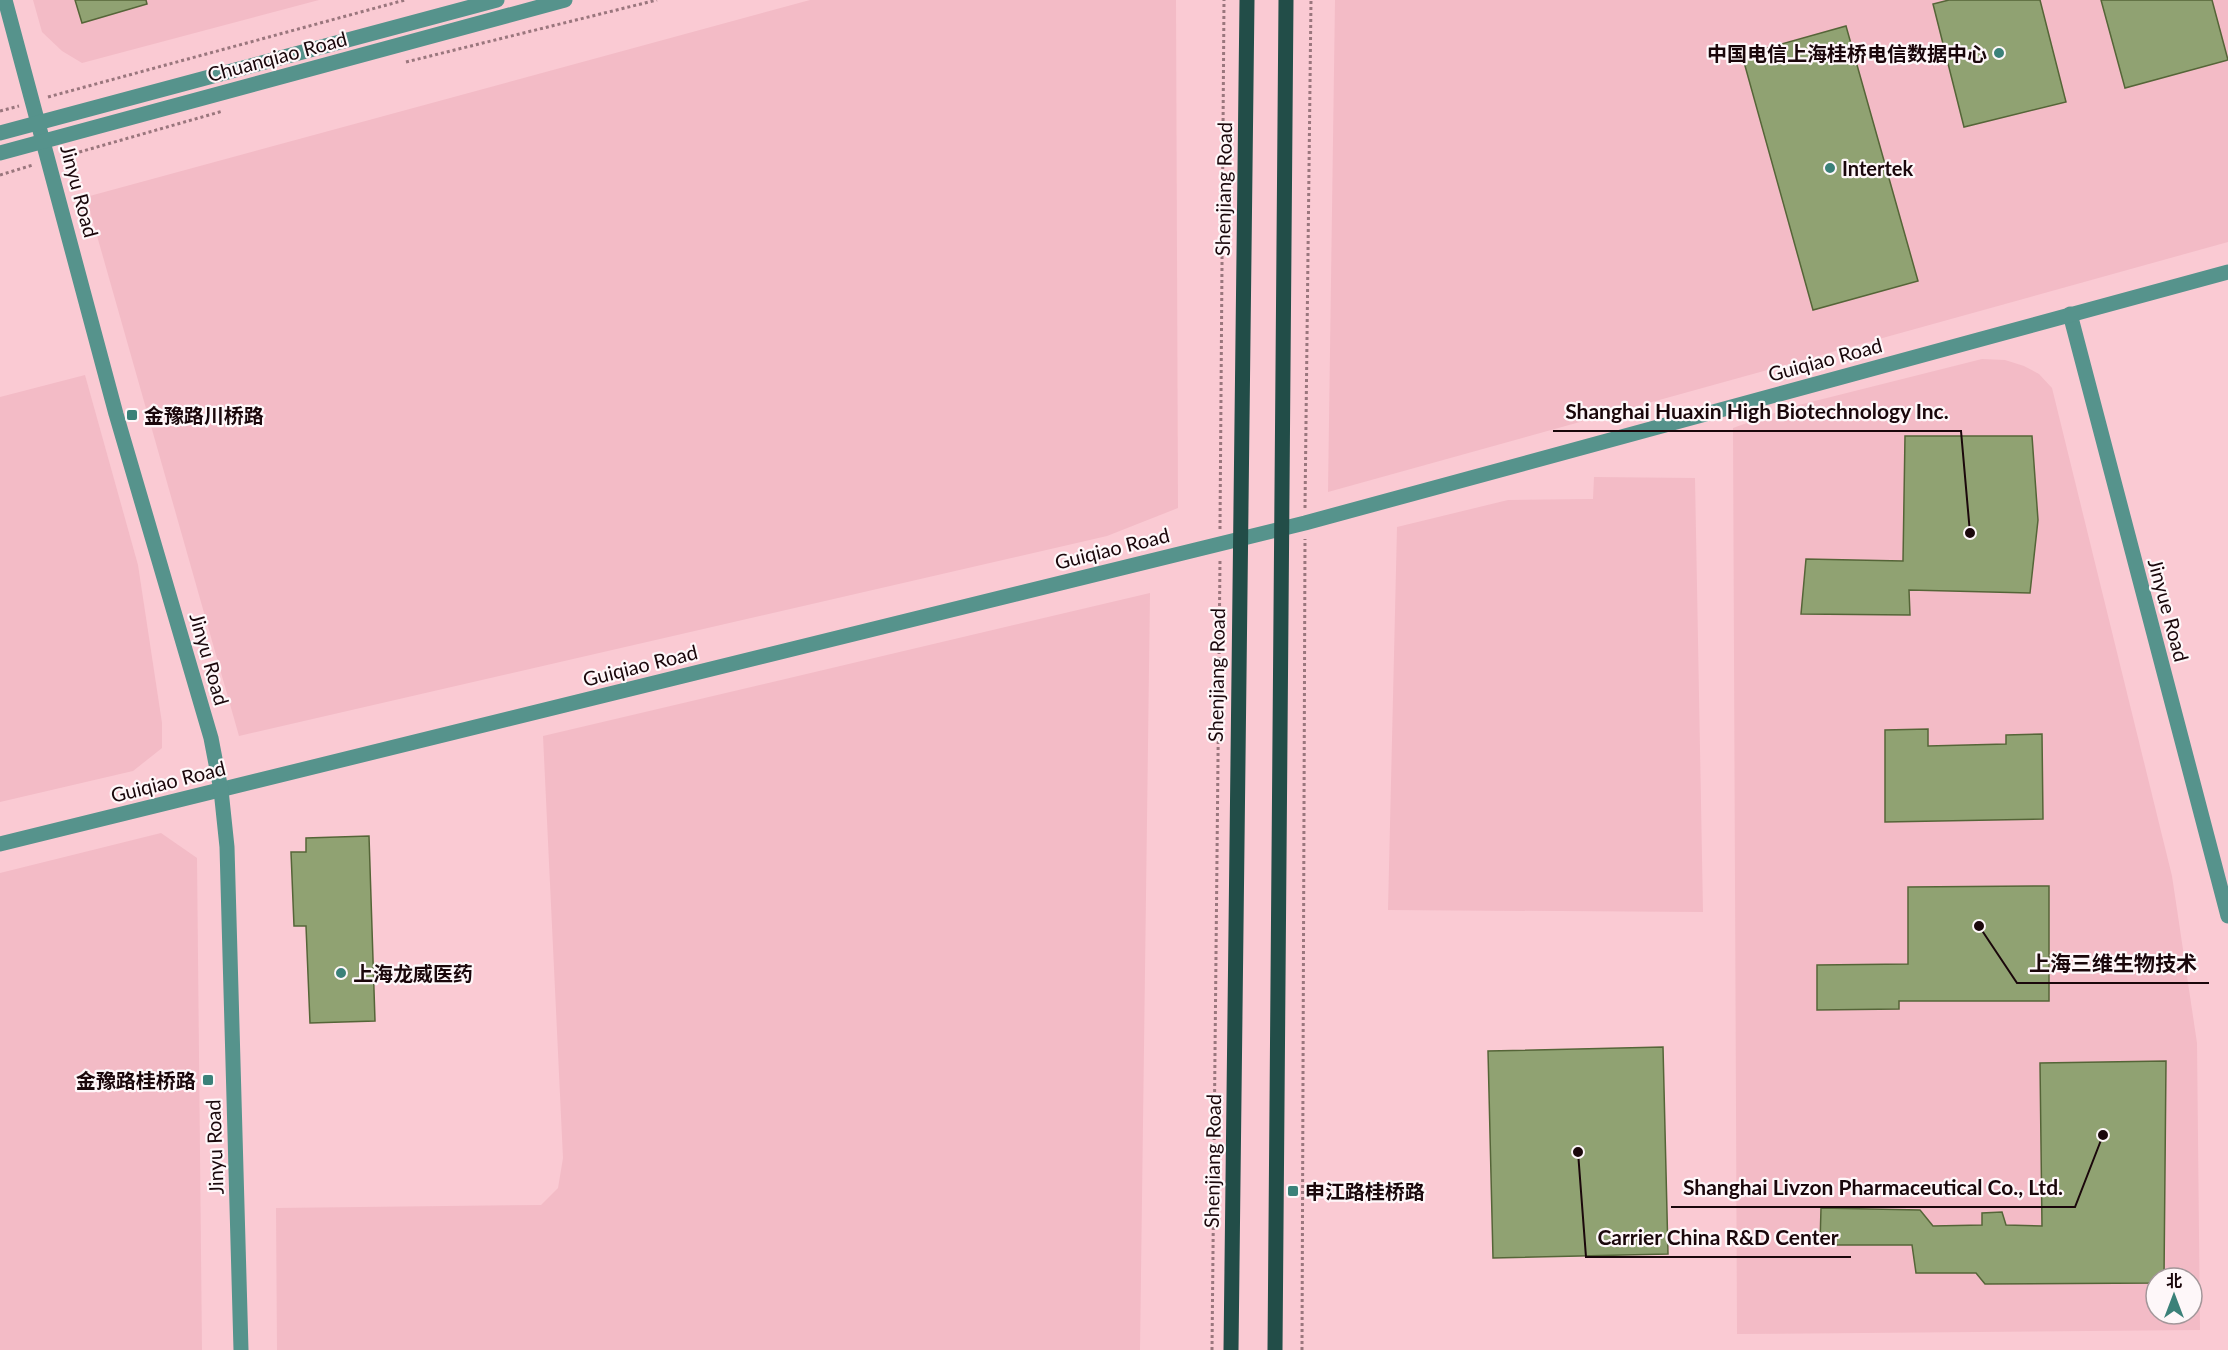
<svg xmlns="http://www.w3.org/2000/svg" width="2228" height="1350" font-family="Lato,'Noto Sans SC',sans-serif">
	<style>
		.built { fill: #f3bbc6; fill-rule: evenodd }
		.building { fill: #90a272; stroke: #556538; stroke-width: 1.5 }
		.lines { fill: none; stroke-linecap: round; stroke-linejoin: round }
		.path { stroke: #9a767d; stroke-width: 3; stroke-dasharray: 3 3; stroke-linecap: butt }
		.minor { stroke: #56938c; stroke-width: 15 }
		.tertiary { stroke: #56938c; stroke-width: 15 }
		.primary { stroke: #224d48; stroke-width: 15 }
		.poi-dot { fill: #3b8179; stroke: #fef7f9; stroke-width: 2 }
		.labels { text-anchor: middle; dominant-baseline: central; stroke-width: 4.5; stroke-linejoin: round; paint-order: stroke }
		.poi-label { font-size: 20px; font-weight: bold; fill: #1a070b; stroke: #fef7f9; text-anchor: start }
		.street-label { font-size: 20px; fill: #1a070b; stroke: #fef7f9 }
		.leader { fill: none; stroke: #1a070b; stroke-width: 2 }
		.callout-dot { fill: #1a070b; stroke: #fef7f9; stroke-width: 2 }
		.callout-label { font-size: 21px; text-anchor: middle; font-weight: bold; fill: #1a070b; stroke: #fef7f9; stroke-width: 4.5; stroke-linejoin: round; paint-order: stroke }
	</style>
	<rect width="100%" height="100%" fill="#facad3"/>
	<g class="built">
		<path d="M33,0h286l-237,63 -20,-12 -20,-19z"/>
		<path d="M810,0h366l2,508 -71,28 -868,200 -153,-539z"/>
		<path d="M1335,0h893v242l-900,250z"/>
		<path d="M1982,359l23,1 19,6 15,8 13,14 120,488 25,167 3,287 -463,4 -4,-906 58,-21zM2156,1278h36v36h-36z"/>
		<path d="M85,375l53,190 24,158v25l-29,23 -133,31v-405z"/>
		<path d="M1594,477l101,1 8,434 -315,-2 9,-383 111,-27 85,-1z"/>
		<path d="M1150,593l-10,757h-863l-1,-142 265,-3 17,-17 5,-30 -20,-422z"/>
		<path d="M161,833l36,25 5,492h-202v-477z"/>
	</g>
	<g class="building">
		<path d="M75,0h71l1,4 -65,19z"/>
		<path d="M1949,0h91l26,102 -102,25 -31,-123z"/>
		<path d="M2101,0h111l16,60 -103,28z"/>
		<path d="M1846,26l72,255 -105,29 -71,-255z"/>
		<path d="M1905,436h127l6,84 -8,73 -121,-3 1,25 -109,-1 5,-55 97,2z"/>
		<path d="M1928,729v17l78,-2v-9l36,-1 1,85 -158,3v-92z"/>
		<path d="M369,836l6,185 -65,2 -4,-97h-12l-3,-74h15v-14z"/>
		<path d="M2049,886v115h-150v8l-82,1v-45l91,-1v-77z"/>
		<path d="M1663,1047l5,207 -175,4 -5,-207z"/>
		<path d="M2166,1061l-2,217h-8v5l-171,1 -9,-11h-60l-4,-28h-92l1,-37 99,2 13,16 49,-1v-12l20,-1 4,13 36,1 -2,-163z"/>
	</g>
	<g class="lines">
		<g class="path">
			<path d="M406,62l251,-62"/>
			<path d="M48,97l357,-97"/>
			<path d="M0,111l19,-5"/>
			<path d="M62,157l161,-46"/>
			<path d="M0,175l33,-10"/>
			<path d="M1305,508l6,-508"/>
			<path d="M1220,529l4,-529"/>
			<path d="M1212,1350l8,-790"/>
			<path d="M1302,1350l3,-811"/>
		</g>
		<g class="minor">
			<path d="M2070,314l158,602"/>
			<path d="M0,844l1305,-321 923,-251"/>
		</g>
		<g class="tertiary">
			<path d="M5,0l111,414 95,324 10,52 6,57 14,503"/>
			<path d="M0,133l497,-133"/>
			<path d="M0,153l565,-153"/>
		</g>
		<g class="primary">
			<path d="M1231,1350l16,-1350"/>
			<path d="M1275,1350l11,-1350"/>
		</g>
	</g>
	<g class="poi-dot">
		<circle cx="1999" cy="53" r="6"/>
		<circle cx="1830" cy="168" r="6"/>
		<rect x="126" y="409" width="12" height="12" rx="3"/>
		<circle cx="341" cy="973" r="6"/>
		<rect x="202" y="1074" width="12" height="12" rx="3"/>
		<rect x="1287" y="1185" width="12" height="12" rx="3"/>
	</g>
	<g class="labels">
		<g class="poi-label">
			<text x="1987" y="53" text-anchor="end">中国电信上海桂桥电信数据中心</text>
			<text x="1842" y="168">Intertek</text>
			<text x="144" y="415">金豫路川桥路</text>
			<text x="353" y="973">上海龙威医药</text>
			<text x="196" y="1080" text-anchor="end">金豫路桂桥路</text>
			<text x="1305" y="1191">申江路桂桥路</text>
		</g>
		<g class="street-label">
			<text transform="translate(277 56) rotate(-15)">Chuanqiao Road</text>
			<text transform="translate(1223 189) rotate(-89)">Shenjiang Road</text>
			<text transform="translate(80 191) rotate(75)">Jinyu Road</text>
			<text transform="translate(1825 359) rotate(-15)">Guiqiao Road</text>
			<text transform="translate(1112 548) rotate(-14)">Guiqiao Road</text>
			<text transform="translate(2169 610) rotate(75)">Jinyue Road</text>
			<text transform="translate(210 659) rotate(74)">Jinyu Road</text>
			<text transform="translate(640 665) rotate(-14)">Guiqiao Road</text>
			<text transform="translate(1216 675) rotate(-89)">Shenjiang Road</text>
			<text transform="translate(168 781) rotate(-14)">Guiqiao Road</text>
			<text transform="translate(214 1147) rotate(-92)">Jinyu Road</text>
			<text transform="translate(1212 1161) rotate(-89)">Shenjiang Road</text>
		</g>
	</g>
	<path class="leader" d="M1970 533L1961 431H1553M1979 926L2017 983H2209M2103 1135L2075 1207H1671M1578 1152L1586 1257H1851"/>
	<g class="callout-dot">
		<circle cx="1970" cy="533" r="6"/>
		<circle cx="1979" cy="926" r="6"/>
		<circle cx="2103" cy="1135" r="6"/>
		<circle cx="1578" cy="1152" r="6"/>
	</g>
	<g class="callout-label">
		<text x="1757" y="419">Shanghai Huaxin High Biotechnology Inc.</text>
		<text x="2113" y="971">上海三维生物技术</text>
		<text x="1873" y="1195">Shanghai Livzon Pharmaceutical Co., Ltd.</text>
		<text x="1718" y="1245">Carrier China R&amp;D Center</text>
	</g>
	<g transform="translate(2174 1296)"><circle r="28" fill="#fef7f9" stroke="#a3979a" stroke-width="1.5"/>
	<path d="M0-4.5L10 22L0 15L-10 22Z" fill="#3b8179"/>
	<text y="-9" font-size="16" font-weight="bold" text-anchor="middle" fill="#1a070b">北</text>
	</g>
</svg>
